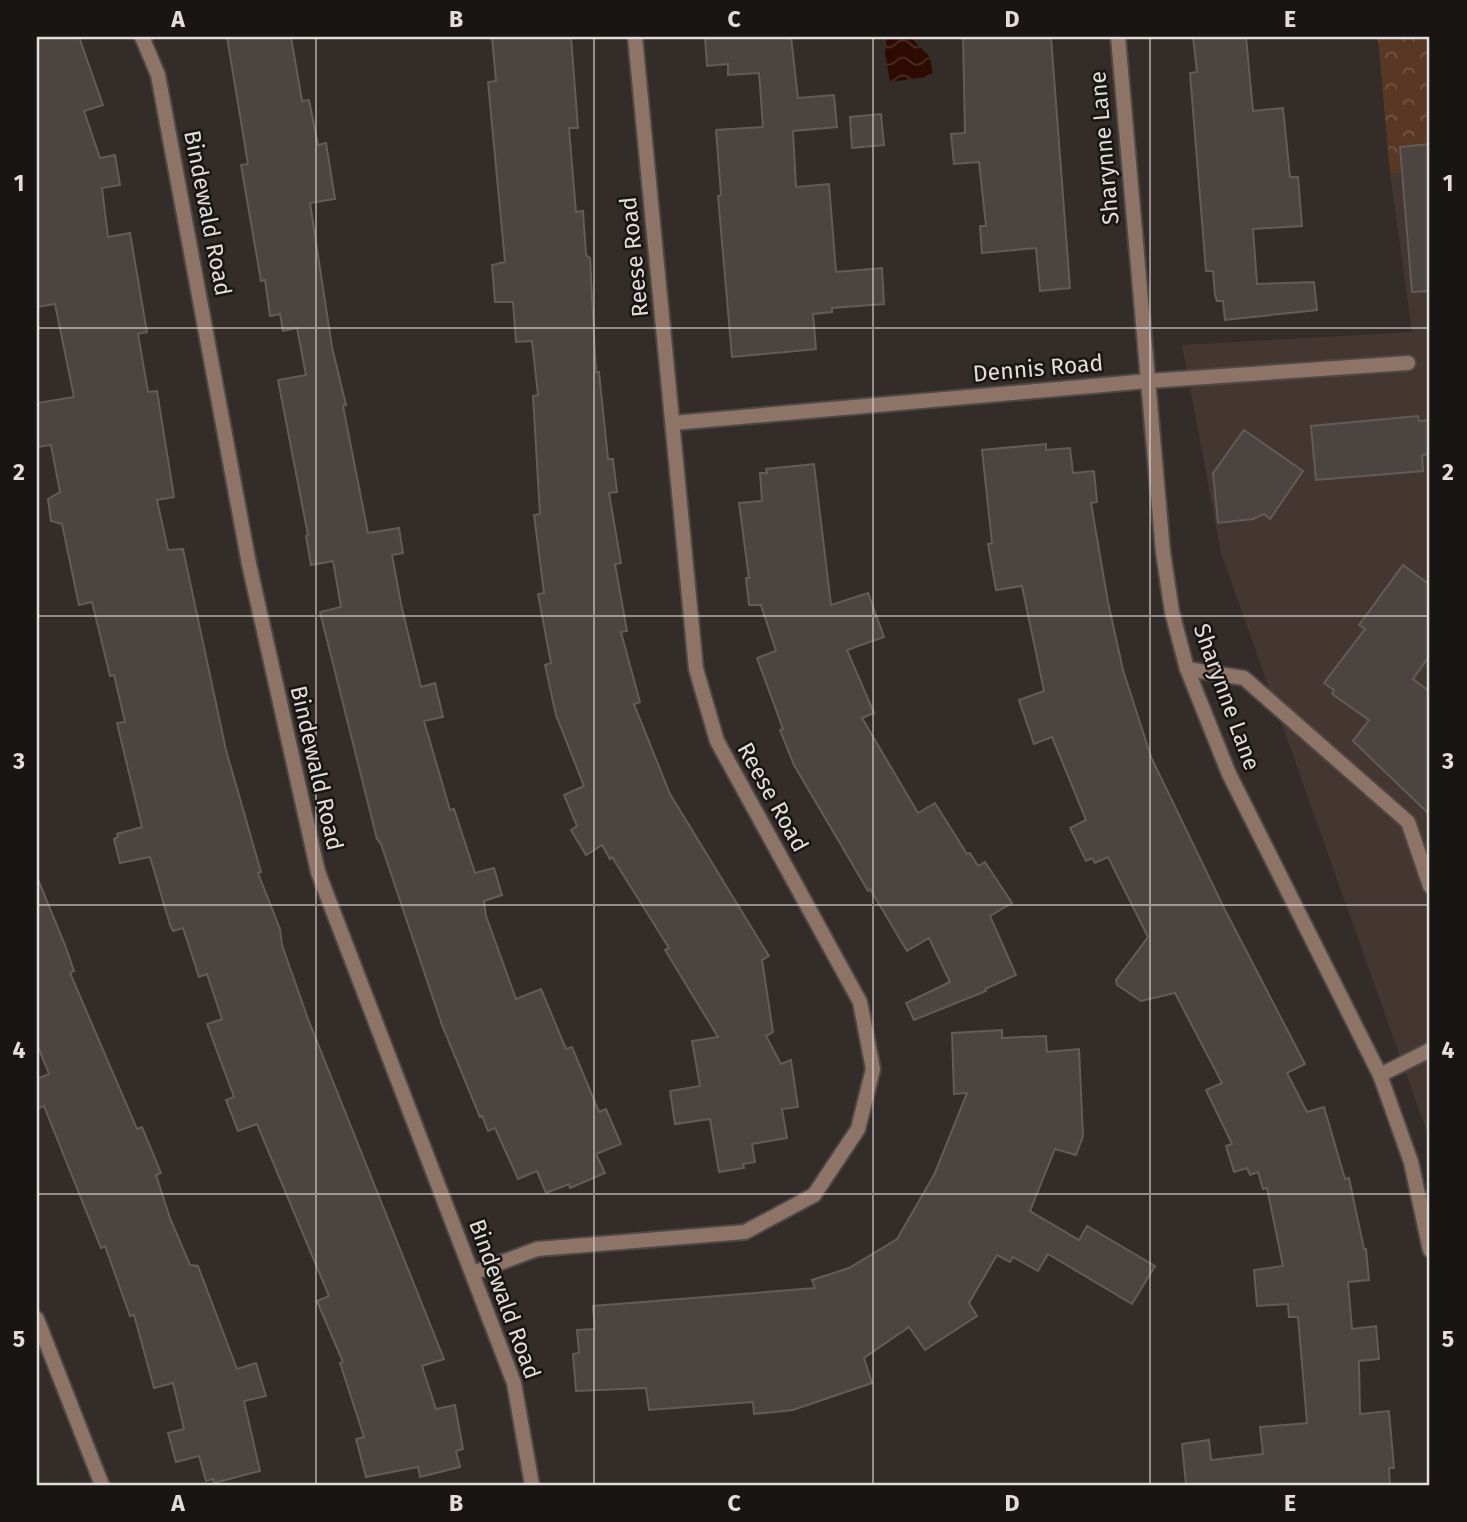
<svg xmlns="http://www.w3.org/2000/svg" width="1467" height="1522" font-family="'Fira Sans',sans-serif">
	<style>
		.built { fill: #443731 }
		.park { fill: url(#park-crowns) }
		.water { fill: url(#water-waves) }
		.building { fill: #4b4440; stroke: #635b57; stroke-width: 2 }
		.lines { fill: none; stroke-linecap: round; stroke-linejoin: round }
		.lane-casing { stroke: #4f4845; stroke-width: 18 }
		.street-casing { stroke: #4f4845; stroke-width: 18 }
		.lane { stroke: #8d7467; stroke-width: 14 }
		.street { stroke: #8d7467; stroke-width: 14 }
		.grid { fill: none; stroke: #e3dedc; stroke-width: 2; stroke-opacity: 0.55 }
		.labels { text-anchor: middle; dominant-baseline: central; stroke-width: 5; stroke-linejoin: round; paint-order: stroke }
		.street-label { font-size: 23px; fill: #e3dedc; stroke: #181513 }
		.neatline { fill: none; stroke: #e3dedc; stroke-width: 2.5 }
		.grid-label { font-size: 23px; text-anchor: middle; font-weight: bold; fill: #e3dedc }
	</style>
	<defs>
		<pattern id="park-crowns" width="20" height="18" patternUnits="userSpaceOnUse" patternTransform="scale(1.75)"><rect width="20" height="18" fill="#593725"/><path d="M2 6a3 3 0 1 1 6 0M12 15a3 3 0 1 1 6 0" fill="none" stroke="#715444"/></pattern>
		<pattern id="water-waves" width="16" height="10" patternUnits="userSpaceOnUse" patternTransform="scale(1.75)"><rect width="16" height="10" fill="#2d0b00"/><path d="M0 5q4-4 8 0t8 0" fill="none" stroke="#4b2e25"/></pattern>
	</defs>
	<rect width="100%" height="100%" fill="#332c28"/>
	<path class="built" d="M1430,171v970l-209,-588 -39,-208 230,-13 -22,-158z"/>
	<path class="park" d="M1378,37h52v134l-40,3z"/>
	<path class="water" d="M887,37h23l20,20 3,19 -43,6 -5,-29z"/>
	<g class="building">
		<path d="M37,37h42l24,68 -19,6 16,47 15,-3 5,30 -18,3 6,49 22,-4 17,99 -9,2 10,58 9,-1 17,106 -17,3 11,50 15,-1 43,201 35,122 -3,1 22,56 2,16 26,74 136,340 -22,7 14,43 19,-4 8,44 -7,2 4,16 -40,10 -2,-10 -52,10 -10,-38 8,-2 -24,-74 3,-1 -26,-61 12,-5 -72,-172 -19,7 -12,-31 8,-3 -27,-73 15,-5 -15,-45 -8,3 -16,-49 -10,3 -3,-6 -20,-68 -30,6 -6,-24 4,-2 -1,-3 25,-7 -25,-104 8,-1 -11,-47 -4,1 -18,-74 -13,3 -17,-81 -11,-3 -3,-22 12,-7 -9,-47 -14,2v-44l37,-6 -19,-93 -18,3z"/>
		<path d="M227,37h64l11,64 7,-1 9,45 8,-2 9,56 -25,4 22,144 14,58 -3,1 25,127 31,-5 4,25 -11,2 9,49 20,83 14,-4 8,34 -19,4 26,89 4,-1 21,64 19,-5 8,27 -18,6 2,15 30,83 25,-10 25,60 6,-2 27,65 7,-3 15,35 -25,10 9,19 -35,15 -1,-4 -23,9 -9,-22 -19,8 -23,-51 -7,3 -6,-15 -2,1 -38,-92 -61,-181 -4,-5 -57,-227 21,-5 -8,-46 -22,4 -5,-29 2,-1 -30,-155 28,-5 -9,-47 -14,3 -3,-17 -10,2 -5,-36 -4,1 -20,-116 7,-1z"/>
		<path d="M492,37h79l7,91h-9l7,84 7,-1 3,44 4,3 6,114h3l9,87h5l4,33 -8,1 12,70 -6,1 12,67 -6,1 19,70 -6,2 36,90 99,162 -7,4 11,72 -7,4 15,28 10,-4 7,47 -16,2 5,29 -35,6 3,18 -12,2 1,4 -25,4 -9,-53 -35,5 -5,-33 30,-5 -8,-45 26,-4 -53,-87 4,-2 -57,-91 -2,2 -8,-14 -16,10 -15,-25 6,-4 -13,-31 20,-9 -28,-71 -11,-50 6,-2 -13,-69 6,-1 -10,-78 6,-1 -7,-118 5,-1 -6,-54 -16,1 -3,-40h-18l-3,-37 13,-3 -17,-180 8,-1z"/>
		<path d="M705,37h86l7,61 36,-3 3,32 -44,4 3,56 33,-3 7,88 46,-4 2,36 -52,4v4l-19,2 3,35 -84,8 -14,-161 3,-1 -5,-65 47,-3 -4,-54 -31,2v-11l-21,2z"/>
		<path d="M963,37h88l19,251 -30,3 -4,-43 -54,5 -2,-27h6l-7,-64 -25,2 -3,-30 14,-1z"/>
		<path d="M1193,37h53l7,74 30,-3 7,69h8l4,49 -49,3 4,55 57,-2 3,28 -92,10 -2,-19h-6l-2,-6 -2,-24h-7l-16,-198 7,-1z"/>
		<path d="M881,114l3,31 -32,3 -2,-31z"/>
		<path d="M1430,144v147l-18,1 -12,-145z"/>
		<path d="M1418,416l1,5 11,-1v34l-8,1 1,16 -107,9 -5,-54z"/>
		<path d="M1244,430l59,41 -33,48 -6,-5 -11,5 -35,4 -5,-50z"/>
		<path d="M1046,444v6l24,-2 3,25 21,-2 3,31 -6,1 17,99 15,68 28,87 74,153 80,154 -18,9 20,39 17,-5 21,72 4,-1 15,71h2l3,31 -21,2 4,47 24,-3 3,33 -20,2 1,53 29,-3 5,57h-5l1,17h-204l-4,-41 27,-4 2,20 52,-6 -3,-27 47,-4 -9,-106h-9l-1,-13 -31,2 -3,-36 29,-4 -16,-78 -4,1 -5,-17 -8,3 -3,-7 -13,4 -8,-26 6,-2 -26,-54 16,-7 -47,-90 -34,8 -24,-16 -1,-5 32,-43 -40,-80 -13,6 -3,-5 -6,3 -16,-33 16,-8 -34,-83 -18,7 -15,-44 25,-9 -22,-105 -26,4 -8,-46 4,-1 -10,-93z"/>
		<path d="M814,464l17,141 37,-12 16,44 -37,13 27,63 -12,5 56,95 17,-10 32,51 3,-1 8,13 7,-4 27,41 -22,13 26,59 -31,14 1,2 -72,29 -8,-17 44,-21 -21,-44 -22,13 -37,-62 -2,2 -74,-126 -14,-35 3,-1 -26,-71 19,-7 -15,-46h-12l-3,-27h3l-10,-75 23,-2 -2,-28h7l-1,-4z"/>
		<path d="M1403,565l27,20v70l-17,24 17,13v123l-77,-74 16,-21 -37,-26 2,-4 -10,-7 41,-54 -6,-4z"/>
		<path d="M37,877l28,68 9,26 -4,2 67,156 5,-2 19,46 -5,2 14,43 20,47 8,1 39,103 19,-6 10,33 -22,5 16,70 -46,12 -1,-4 -7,2 -7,-25 -23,6 -8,-29 16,-4 -11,-46 -19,5 -20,-73 -4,1 -25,-70 -4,2 -57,-142 -7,3v-30l12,-5 -12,-30z"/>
		<path d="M1002,1030v8l44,-2 1,16 32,-3 4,87 -7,19 -21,-6 -25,62 49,29 8,-14 68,40 -23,38 -84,-50 -10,17 -25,-14 -3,5 -13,-7 -28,48 8,13 -52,34 -16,-23 -45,31 8,25 -79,27 -39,4 -1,-12 -104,8 -3,-22 -70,3 -3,-37 6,-1 -2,-23 18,-1 -2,-23 222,-18 -3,-8 37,-12 48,-29 37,-64 33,-82 -13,1 -2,-61z"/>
	</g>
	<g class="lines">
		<defs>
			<g id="lane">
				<path d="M1187,669l57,9 164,144 22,64"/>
				<path d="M1380,1075l50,-25"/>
			</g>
			<g id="street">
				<path d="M142,37l16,38 91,489 69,308 196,511 18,102"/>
				<path d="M1118,37l45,515 9,60 15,57 42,105 151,301 31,87 19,88"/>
				<path d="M673,423l475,-42 260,-18"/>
				<path d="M473,1273l64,-24 208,-17 69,-37 44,-66 15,-60 -13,-67 -143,-261 -21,-72 -61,-632"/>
				<path d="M37,1319l65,166"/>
			</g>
		</defs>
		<use href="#lane" class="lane-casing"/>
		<use href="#street" class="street-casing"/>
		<use href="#lane" class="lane"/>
		<use href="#street" class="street"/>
	</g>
	<path class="grid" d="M316,37v1448M594,37v1448M873,37v1448M1150,37v1448M37,328h1393M37,616h1393M37,905h1393M37,1194h1393"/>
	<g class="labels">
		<g class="street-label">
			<text transform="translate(1104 148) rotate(-95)">Sharynne Lane</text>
			<text transform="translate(208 213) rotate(79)">Bindewald Road</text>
			<text transform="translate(634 257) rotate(-96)">Reese Road</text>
			<text transform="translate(1038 368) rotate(-5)">Dennis Road</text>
			<text transform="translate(1227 697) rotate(70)">Sharynne Lane</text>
			<text transform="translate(317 768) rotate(77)">Bindewald Road</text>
			<text transform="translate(773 797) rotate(61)">Reese Road</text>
			<text transform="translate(505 1299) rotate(70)">Bindewald Road</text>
		</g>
	</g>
	<rect width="1467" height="1522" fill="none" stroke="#181513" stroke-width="77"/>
	<rect x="38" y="38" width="1390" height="1446" class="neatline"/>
	<g class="grid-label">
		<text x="178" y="27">A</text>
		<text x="456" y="27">B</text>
		<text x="734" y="27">C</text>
		<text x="1012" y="27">D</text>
		<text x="1290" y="27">E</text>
		<text x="19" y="191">1</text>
		<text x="1448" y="191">1</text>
		<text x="19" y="480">2</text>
		<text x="1448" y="480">2</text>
		<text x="19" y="769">3</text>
		<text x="1448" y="769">3</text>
		<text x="19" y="1058">4</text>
		<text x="1448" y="1058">4</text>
		<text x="19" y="1347">5</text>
		<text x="1448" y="1347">5</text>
		<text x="178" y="1511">A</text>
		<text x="456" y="1511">B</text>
		<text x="734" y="1511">C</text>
		<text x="1012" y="1511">D</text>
		<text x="1290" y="1511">E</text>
	</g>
</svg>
